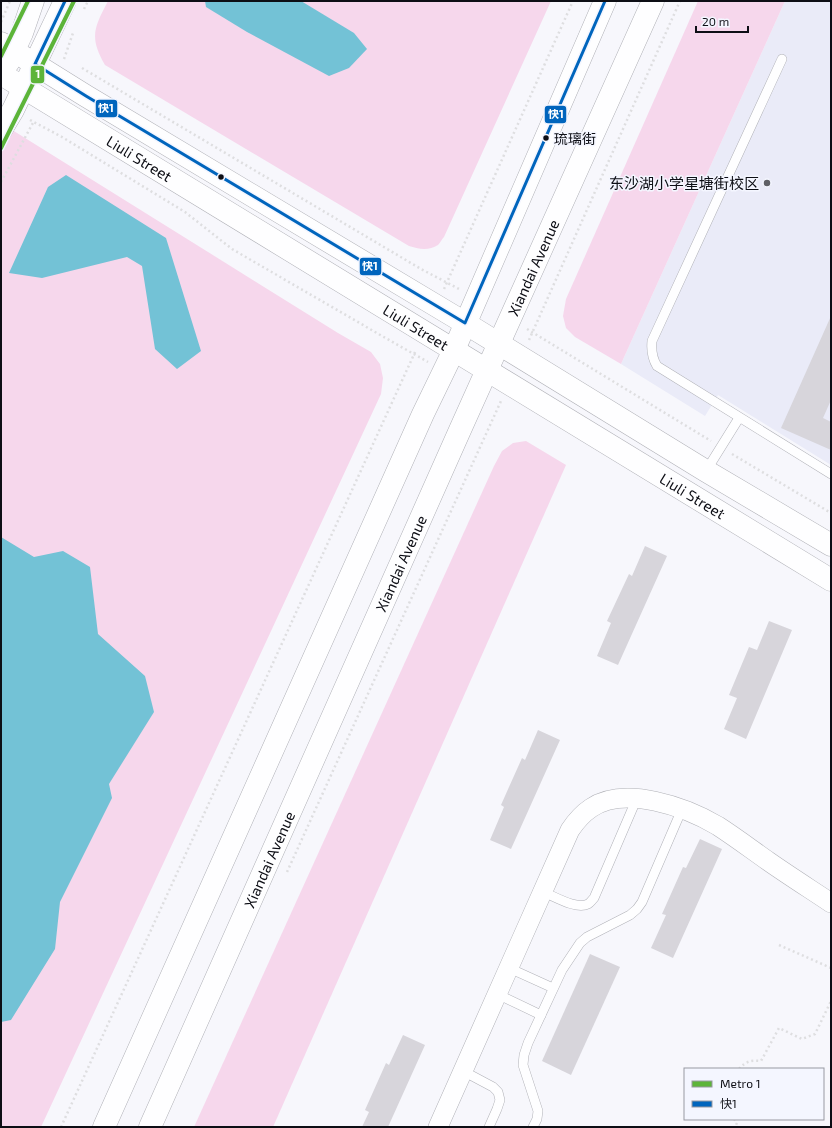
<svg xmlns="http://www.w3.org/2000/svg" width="832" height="1128" font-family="'Exo 2','Noto Sans SC',sans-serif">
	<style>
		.built { fill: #eaebf8 }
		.green { fill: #f6d7ec }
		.water { fill: #73c2d6 }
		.building { fill: #d7d5db }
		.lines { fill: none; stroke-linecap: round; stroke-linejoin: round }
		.lane-casing { stroke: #b0b1b7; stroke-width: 10 }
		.street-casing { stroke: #b0b1b7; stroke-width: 20 }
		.secondary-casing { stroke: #b0b1b7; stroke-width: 23 }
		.primary-casing { stroke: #b0b1b7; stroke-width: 23 }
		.path { stroke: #dedee0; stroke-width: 2.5; stroke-dasharray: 2 3; stroke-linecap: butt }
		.lane { stroke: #fefeff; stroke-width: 9 }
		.street { stroke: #fefeff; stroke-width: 19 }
		.secondary { stroke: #fefeff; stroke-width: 22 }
		.primary { stroke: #fefeff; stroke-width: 22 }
		.bus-1-casing { stroke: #f4f6ff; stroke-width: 6 }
		.bus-1 { stroke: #0065bd; stroke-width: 3 }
		.metro-1-casing { stroke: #f4f6ff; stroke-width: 7 }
		.metro-1 { stroke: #5cb439; stroke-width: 4 }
		.bus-dot { fill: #0d0e15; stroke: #f4f6ff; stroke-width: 1.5 }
		.poi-dot { fill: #5f6066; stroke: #f4f6ff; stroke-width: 1.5 }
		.labels { text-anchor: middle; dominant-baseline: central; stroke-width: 3; stroke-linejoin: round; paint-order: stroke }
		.bus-label { font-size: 14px; fill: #0d0e15; stroke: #f4f6ff; text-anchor: start }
		.street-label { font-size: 15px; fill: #0d0e15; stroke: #f4f6ff }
		.poi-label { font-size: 15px; fill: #0d0e15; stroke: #f4f6ff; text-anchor: end }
		.line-badge { stroke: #f4f6ff; stroke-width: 1.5 }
		.badge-label { font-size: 11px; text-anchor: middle; font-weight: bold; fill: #fff }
	</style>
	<rect width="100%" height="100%" fill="#f7f7fc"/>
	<path class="built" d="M785,1h46v464l-113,-70 -13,21 -84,-52z"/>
	<g class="green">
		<path d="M108,1h443l-107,236c-2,2 -4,6 -6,8 -9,6 -20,4 -29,1l-304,-181c-16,-28 -11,-37 3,-64z"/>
		<path d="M698,1h87l-164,363 -46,-27 -9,-9 -3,-12 3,-17z"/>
		<path d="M1,123l337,210 33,19 9,12 3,14 -2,16 -340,733h-40z"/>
		<path d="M526,441l40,24 -293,662h-79l300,-661 8,-15 11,-8z"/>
	</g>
	<g class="water">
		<path d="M205,1h96l53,32 13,16 -18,19 -20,8 -82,-44 -41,-25z"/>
		<path d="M66,175l100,63 35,113 -24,18 -22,-20 -13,-83 -15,-9 -85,21 -33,-5 39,-86z"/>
		<path d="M1,537l33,20 29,-6 27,16 8,67 47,42 9,36 -45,72 3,14 -52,104 -5,47 -44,71 -10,2z"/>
	</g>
	<g class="building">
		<path d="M831,316v84l-8,18 8,4v28l-50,-22z"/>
		<path d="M645,546l22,10 -49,109 -21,-9 14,-33 -4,-2 22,-47 3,2z"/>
		<path d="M769,621l23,9 -46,109 -22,-10 13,-31 -8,-3 20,-48 8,3z"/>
		<path d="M538,730l22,10 -49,109 -21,-9 14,-33 -3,-2 21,-47 3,2z"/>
		<path d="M700,839l22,10 -49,109 -22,-10 15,-33 -4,-1 21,-47 3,1z"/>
		<path d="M590,954l30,13 -49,108 -29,-14z"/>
		<path d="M403,1035l22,10 -37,82h-26l7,-15 -4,-2 21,-47 3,2z"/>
	</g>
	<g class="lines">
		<defs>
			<g id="lane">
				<path d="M782,59l-130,282c-1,10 0,17 5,25l174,108"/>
				<path d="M706,471l33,-53"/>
				<path d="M543,892c11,4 33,18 45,12 2,-1 4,-4 6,-6l43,-100"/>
				<path d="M509,968l44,20"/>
				<path d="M497,994l44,21"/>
				<path d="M463,1071l30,16 5,5 2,8 -3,9 -8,18"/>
				<path d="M533,1127l4,-8 1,-8 -15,-46 1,-10 4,-12 34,-73 18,-27 7,-6 43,-22 7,-6 5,-7 40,-93"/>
			</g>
			<path id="street" d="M438,1127l132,-297c6,-9 12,-16 21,-22 34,-23 95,-1 127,18 17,11 33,23 50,35 20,14 42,28 63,42"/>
			<g id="secondary">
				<path d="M1,43l85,53 379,227 241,148 125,74"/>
				<path d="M8,63l14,-30 11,-32"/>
				<path id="s1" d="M1,74l830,506"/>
				<path d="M1,130l12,-20 52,-109"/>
			</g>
			<g id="primary">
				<path d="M104,1127l319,-713 31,-64 151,-349"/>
				<path id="s2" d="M150,1127l310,-697 193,-429"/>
			</g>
		</defs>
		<use href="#lane" class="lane-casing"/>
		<use href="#street" class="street-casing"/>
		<use href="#secondary" class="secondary-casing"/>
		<use href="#primary" class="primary-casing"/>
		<g class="path">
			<path d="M84,9l4,-8"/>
			<path d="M1,22l9,-21"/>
			<path d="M64,59l9,-26"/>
			<path d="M82,68l339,201 38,20"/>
			<path d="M30,120l32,17 123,75 47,37 150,87 46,26"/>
			<path d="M1,182l33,-61"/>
			<path d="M444,289l129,-288"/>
			<path d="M527,329l184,112"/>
			<path d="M529,340l151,-339"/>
			<path d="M732,454l99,59"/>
			<path d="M287,872l214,-471"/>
			<path d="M779,945l52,23"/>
			<path d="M739,1069c7,-8 12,-9 22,-8l18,-33 23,11 13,-5 16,-33"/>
			<path d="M734,1119l3,4 -2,4"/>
			<path d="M61,1127l355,-777"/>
		</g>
		<use href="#lane" class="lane"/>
		<use href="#street" class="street"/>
		<use href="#secondary" class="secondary"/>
		<use href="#primary" class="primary"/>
		<defs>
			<path id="bus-1" d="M65,1l-30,63 51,32 379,227 140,-322"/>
		</defs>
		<use href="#bus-1" class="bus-1-casing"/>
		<use href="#bus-1" class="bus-1"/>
		<defs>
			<g id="metro-1">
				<path d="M1,56l27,-55"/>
				<path d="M1,148l73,-147"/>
			</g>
		</defs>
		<use href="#metro-1" class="metro-1-casing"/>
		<use href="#metro-1" class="metro-1"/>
	</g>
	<g class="bus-dot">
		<circle cx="546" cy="138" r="3.5"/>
		<circle cx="221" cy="177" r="3.5"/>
	</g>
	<circle class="poi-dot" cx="767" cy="183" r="4"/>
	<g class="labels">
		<g class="bus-label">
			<text x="554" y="138">琉璃街</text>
		</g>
		<g class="street-label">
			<text stroke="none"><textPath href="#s1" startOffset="162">Liuli Street</textPath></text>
			<text stroke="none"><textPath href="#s2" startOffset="941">Xiandai Avenue</textPath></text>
			<text stroke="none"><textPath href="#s1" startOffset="486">Liuli Street</textPath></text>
			<text stroke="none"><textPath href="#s1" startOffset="810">Liuli Street</textPath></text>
			<text stroke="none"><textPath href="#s2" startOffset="617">Xiandai Avenue</textPath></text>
			<text stroke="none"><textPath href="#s2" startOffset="293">Xiandai Avenue</textPath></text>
		</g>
		<g class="poi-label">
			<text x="759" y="183">东沙湖小学星塘街校区</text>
		</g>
	</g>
	<g class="line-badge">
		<rect x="30" y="65" width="15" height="19" rx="4" fill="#5cb439"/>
		<rect x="95" y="99" width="23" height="19" rx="4" fill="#0065bd"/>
		<rect x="544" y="105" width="23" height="19" rx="4" fill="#0065bd"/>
		<rect x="359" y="257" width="23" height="19" rx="4" fill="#0065bd"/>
	</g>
	<g class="badge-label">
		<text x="38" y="78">1</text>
		<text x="106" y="112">快1</text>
		<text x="556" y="118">快1</text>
		<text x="370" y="270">快1</text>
	</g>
	<rect width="832" height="1128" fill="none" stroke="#0d0e15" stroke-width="4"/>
	<rect x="684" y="1068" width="140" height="52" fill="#f4f6ff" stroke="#9899a1"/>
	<rect x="692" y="1081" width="20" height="6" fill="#5cb439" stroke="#9899a1"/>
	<text x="720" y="1088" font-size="12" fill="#0d0e15">Metro 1</text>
	<rect x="692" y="1101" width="20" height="6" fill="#0065bd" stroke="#9899a1"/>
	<text x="720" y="1108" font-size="12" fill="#0d0e15">快1</text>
	<path d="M696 26v6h52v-6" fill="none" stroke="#0d0e15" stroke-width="2"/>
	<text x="702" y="26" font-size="12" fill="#0d0e15" stroke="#f4f6ff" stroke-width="3" paint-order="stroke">20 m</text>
</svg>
